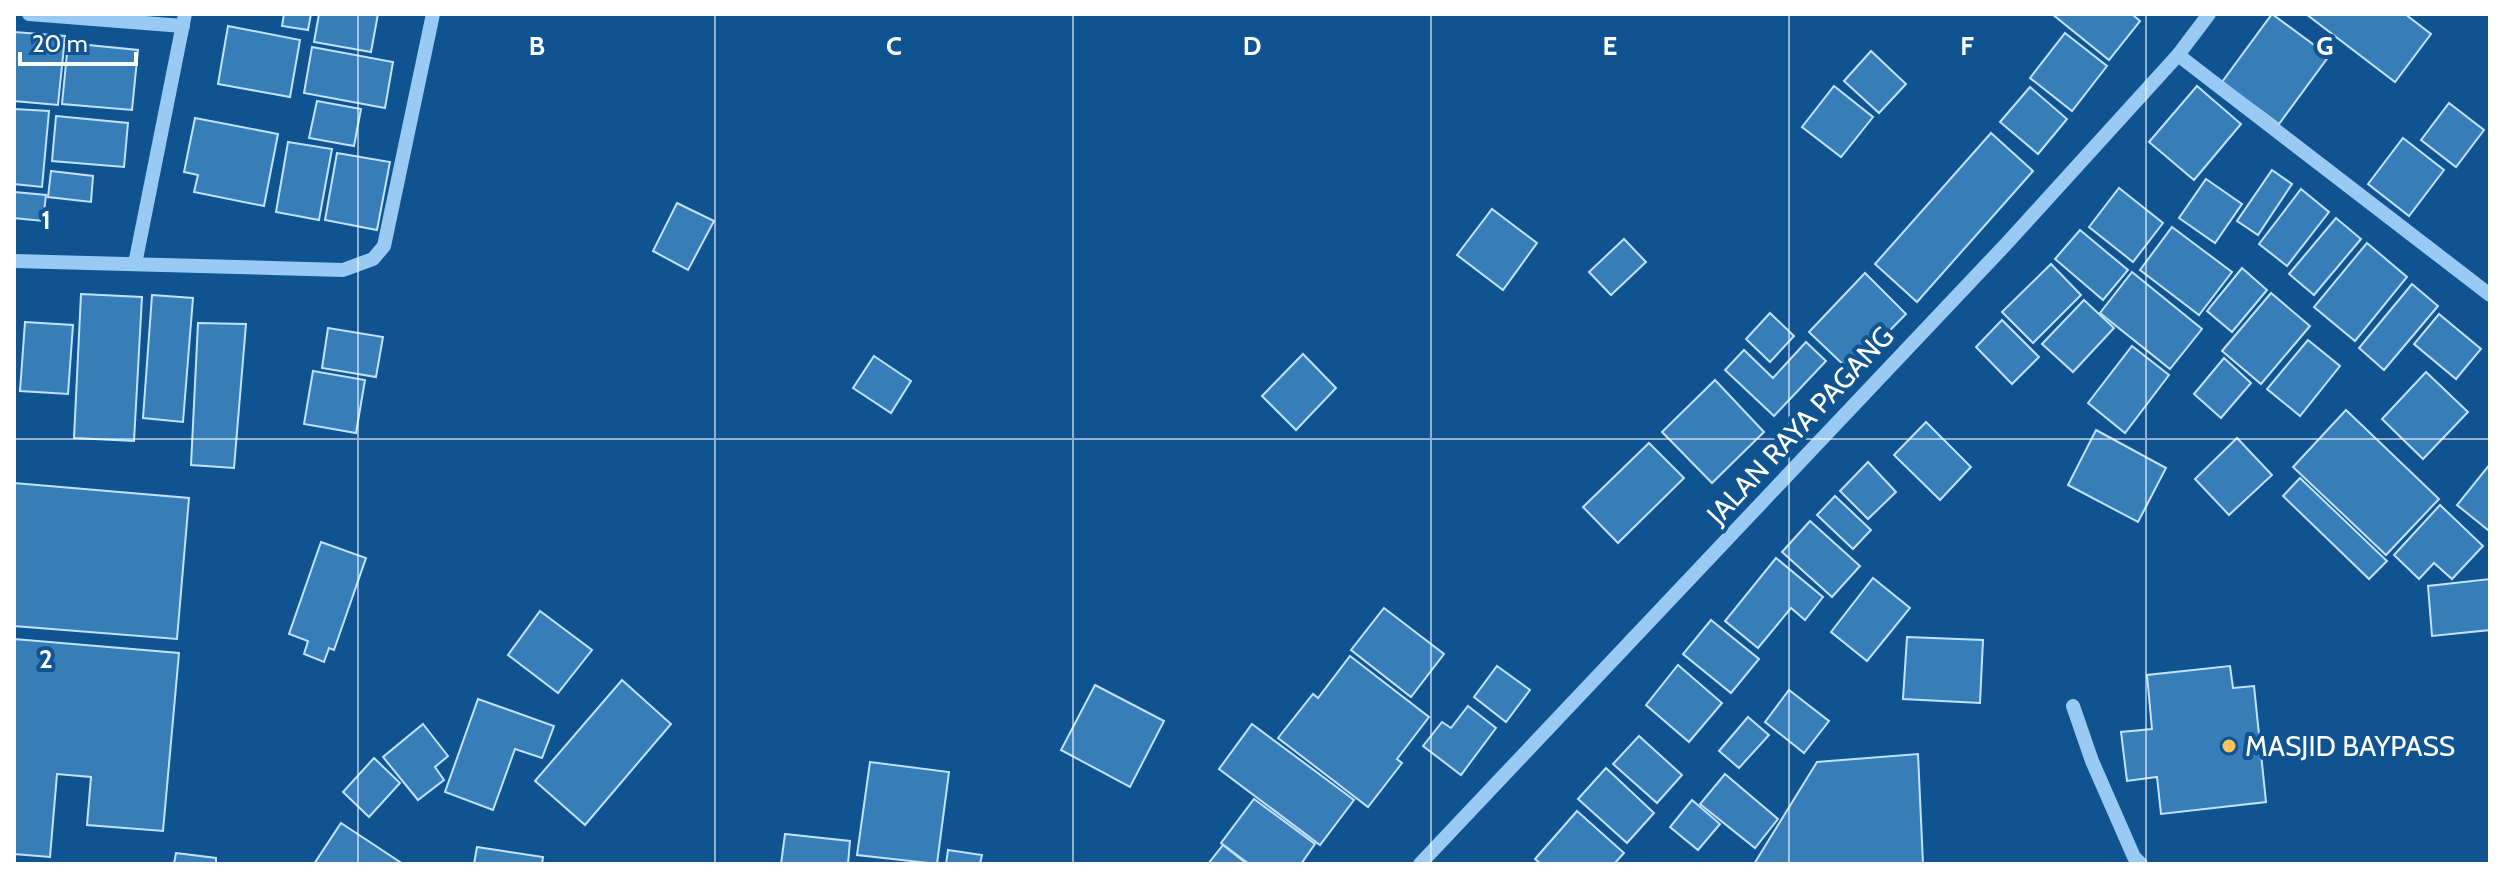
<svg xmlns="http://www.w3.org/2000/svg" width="2504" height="878" font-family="Cabin,sans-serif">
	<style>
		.building { fill: #377eb9; stroke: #c1e2fe; stroke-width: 2 }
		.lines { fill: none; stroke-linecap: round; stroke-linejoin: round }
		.minor { stroke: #99caf3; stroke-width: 14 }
		.grid { fill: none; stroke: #fff; stroke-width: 2; stroke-opacity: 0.55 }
		.poi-dot { fill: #ffc15c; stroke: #0f5390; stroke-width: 3 }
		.labels { text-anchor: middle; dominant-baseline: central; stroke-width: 8; stroke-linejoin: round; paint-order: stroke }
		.street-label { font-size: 28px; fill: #fff; stroke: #0f5390 }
		.poi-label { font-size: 28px; fill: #fff; stroke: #0f5390; text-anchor: start }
		.grid-label { font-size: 26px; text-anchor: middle; font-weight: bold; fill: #fff; stroke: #0f5390; stroke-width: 8; stroke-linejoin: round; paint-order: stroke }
	</style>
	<rect width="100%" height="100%" fill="#0f5390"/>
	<g class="building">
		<path d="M284,14h27l-3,16 -26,-4z"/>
		<path d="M319,14h59l-7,38 -57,-10z"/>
		<path d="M2052,14h80l8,7 -31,39z"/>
		<path d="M2272,14l57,42 -50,68 -57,-42z"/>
		<path d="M2306,14h99l26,20 -36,48z"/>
		<path d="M228,26l72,14 -10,57 -72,-13z"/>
		<path d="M14,32l51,4 -7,69 -44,-4z"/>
		<path d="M2065,33l42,33 -35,45 -42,-33z"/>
		<path d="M68,43l70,7 -6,60 -70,-6z"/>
		<path d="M312,47l81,15 -8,46 -81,-15z"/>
		<path d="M1871,51l35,33 -27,29 -35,-32z"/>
		<path d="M1834,86l39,31 -32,40 -39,-30z"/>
		<path d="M2197,86l44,38 -47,56 -45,-38z"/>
		<path d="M2030,87l37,32 -29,35 -38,-32z"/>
		<path d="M317,101l44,8 -7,37 -45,-8z"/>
		<path d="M2449,103l35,27 -28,37 -35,-27z"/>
		<path d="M14,109l35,2 -7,76 -28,-3z"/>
		<path d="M56,116l72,7 -4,44 -72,-6z"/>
		<path d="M195,118l83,16 -14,72 -70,-14 4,-17 -14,-3z"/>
		<path d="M1991,133l42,38 -116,131 -42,-38z"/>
		<path d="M2403,138l41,32 -35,46 -41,-32z"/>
		<path d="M288,142l44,7 -13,71 -43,-8z"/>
		<path d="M337,153l53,9 -13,68 -52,-10z"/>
		<path d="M2272,170l20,14 -34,51 -21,-14z"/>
		<path d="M51,171l42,5 -2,26 -43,-5z"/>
		<path d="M2206,179l36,25 -27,39 -36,-25z"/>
		<path d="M2119,188l44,35 -30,39 -44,-35z"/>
		<path d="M2301,189l28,23 -42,54 -28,-22z"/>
		<path d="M14,192l32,3 -3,26 -29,-3z"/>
		<path d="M677,203l37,18 -26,49 -35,-19z"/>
		<path d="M1492,209l45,34 -34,47 -46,-35z"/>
		<path d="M2336,218l25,21 -47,56 -25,-21z"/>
		<path d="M2172,227l60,45 -33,43 -59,-45z"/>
		<path d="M2080,230l48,40 -25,30 -48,-41z"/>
		<path d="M1624,239l22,23 -35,33 -22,-23z"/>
		<path d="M2367,243l40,34 -52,64 -41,-34z"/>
		<path d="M2051,264l30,31 -48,48 -31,-31z"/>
		<path d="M2242,268l25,22 -35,42 -25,-21z"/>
		<path d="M2132,272l70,57 -32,40 -70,-56z"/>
		<path d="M1865,273l41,41 -56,57 -41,-39z"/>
		<path d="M2412,284l26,22 -54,64 -25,-22z"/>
		<path d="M2271,293l39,33 -49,58 -39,-33z"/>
		<path d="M81,294l61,3 -8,144 -60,-3z"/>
		<path d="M152,295l41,3 -10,124 -40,-4z"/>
		<path d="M2084,300l30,28 -41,44 -31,-28z"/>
		<path d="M1770,313l24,23 -24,26 -24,-23z"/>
		<path d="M2439,314l42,35 -25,30 -42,-35z"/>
		<path d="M2002,320l37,37 -27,27 -36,-37z"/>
		<path d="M25,322l48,3 -5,69 -48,-3z"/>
		<path d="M198,323l48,1 -12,144 -43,-3z"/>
		<path d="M328,328l55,9 -7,40 -54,-9z"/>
		<path d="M2308,340l32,26 -40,50 -33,-27z"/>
		<path d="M1806,342l20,19 -52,55 -49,-46 19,-20 29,28z"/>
		<path d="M2132,346l37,29 -44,58 -37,-30z"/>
		<path d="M1303,354l33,34 -40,42 -34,-34z"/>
		<path d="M874,356l37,25 -20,32 -38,-25z"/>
		<path d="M2224,358l27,25 -30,35 -27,-24z"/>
		<path d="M313,371l52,9 -9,53 -52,-9z"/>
		<path d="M2426,372l42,40 -45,47 -41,-40z"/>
		<path d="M1715,380l49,52 -52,51 -50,-51z"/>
		<path d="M2346,410l93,89 -53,56 -93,-88z"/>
		<path d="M1926,422l45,45 -31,33 -46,-45z"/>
		<path d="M2096,430l70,38 -28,54 -70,-37z"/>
		<path d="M2237,438l35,37 -43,40 -34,-36z"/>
		<path d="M1649,443l35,35 -66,65 -35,-36z"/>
		<path d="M1868,462l28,30 -28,27 -28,-28z"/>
		<path d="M2490,464v63l-2,3 -31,-25z"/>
		<path d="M2300,478l87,83 -18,18 -86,-83z"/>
		<path d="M14,483l175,15 -12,141 -163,-13z"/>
		<path d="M1835,496l36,34 -18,19 -36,-34z"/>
		<path d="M2440,505l43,41 -31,33 -18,-16 -15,16 -25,-24z"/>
		<path d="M1810,521l50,45 -28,31 -50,-45z"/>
		<path d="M321,542l45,16 -32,92 -5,-2 -5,14 -20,-8 4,-13 -19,-7z"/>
		<path d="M1776,558l47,39 -18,23 -14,-12 -33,40 -33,-27z"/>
		<path d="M1873,578l37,30 -43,53 -36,-29z"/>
		<path d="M2490,579v51l-58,6 -4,-50z"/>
		<path d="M1384,608l60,46 -33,43 -60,-47z"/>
		<path d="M540,611l52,39 -34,43 -50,-38z"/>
		<path d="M1711,620l48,39 -28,34 -48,-39z"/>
		<path d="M1907,637l76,3 -3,63 -77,-4z"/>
		<path d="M14,639l165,14 -16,178 -76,-6 4,-48 -34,-3 -7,83 -36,-3z"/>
		<path d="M1350,656l79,61 -32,42 5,4 -34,44 -90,-69 35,-44 5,4z"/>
		<path d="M1678,665l44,38 -33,39 -43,-37z"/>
		<path d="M1497,666l33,24 -24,32 -32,-25z"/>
		<path d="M2230,666l3,22 21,-2 12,116 -105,12 -4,-37 -30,4 -6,-49 31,-3 -5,-54z"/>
		<path d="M622,680l49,44 -86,101 -50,-44z"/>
		<path d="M1095,685l69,36 -34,66 -69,-37z"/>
		<path d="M1789,690l40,31 -25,32 -39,-31z"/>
		<path d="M478,699l76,27 -12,32 -27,-9 -22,61 -48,-18z"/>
		<path d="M1468,706l28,22 -35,47 -38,-29 19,-24 9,6z"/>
		<path d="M1748,717l21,18 -30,33 -20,-17z"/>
		<path d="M423,724l25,32 -13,11 9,13 -26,20 -35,-43z"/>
		<path d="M1252,724l102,76 -34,45 -101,-76z"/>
		<path d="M1639,736l43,39 -25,28 -44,-39z"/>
		<path d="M1918,754l5,110h-169l63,-102z"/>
		<path d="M374,758l26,25 -31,34 -26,-25z"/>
		<path d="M870,762l79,10 -12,92 -80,-9z"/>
		<path d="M1606,768l48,45 -27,30 -49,-44z"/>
		<path d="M1725,774l53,45 -23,29 -55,-44z"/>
		<path d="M1254,799l61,45 -14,20h-52l-28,-21z"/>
		<path d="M1692,800l28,24 -22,26 -28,-23z"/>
		<path d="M1577,811l47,42 -10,11h-73l-6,-5z"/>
		<path d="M341,823l62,41h-89z"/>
		<path d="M785,834l65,7 -2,23h-67z"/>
		<path d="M1223,845l24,19h-39z"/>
		<path d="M477,847l66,10 -1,7h-68z"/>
		<path d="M948,850l34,5 -2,9h-34z"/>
		<path d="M176,853l40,5v6h-42z"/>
	</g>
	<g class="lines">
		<g class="minor">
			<path d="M29,14l154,12"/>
			<path d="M2178,55l312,240"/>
			<path d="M14,261l329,9 30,-11 11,-13 49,-232"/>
			<path d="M135,264l50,-250"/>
			<path d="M2073,706l19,55 42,96 7,7"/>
			<path d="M1420,864l588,-622 170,-187 31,-41"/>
		</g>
	</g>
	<path class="grid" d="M358,14v850M715,14v850M1073,14v850M1431,14v850M1789,14v850M2146,14v850M14,439h2476"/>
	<circle class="poi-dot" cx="2229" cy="746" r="8"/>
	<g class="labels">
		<g class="street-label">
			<text transform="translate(1800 425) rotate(-47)">JALAN RAYA PAGANG</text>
		</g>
		<g class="poi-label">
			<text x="2245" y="746">MASJID BAYPASS</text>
		</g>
	</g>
	<g class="grid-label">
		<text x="537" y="55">B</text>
		<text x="894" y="55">C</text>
		<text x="1252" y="55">D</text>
		<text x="1610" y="55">E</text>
		<text x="1967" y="55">F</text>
		<text x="2325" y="55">G</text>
		<text x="46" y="229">1</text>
		<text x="46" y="668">2</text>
	</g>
	<rect width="2504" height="878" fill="none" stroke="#ffffff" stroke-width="32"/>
	<path d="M20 52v12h116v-12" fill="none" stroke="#ffffff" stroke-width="4"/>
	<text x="32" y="52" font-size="24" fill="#ffffff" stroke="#0f5390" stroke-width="6" paint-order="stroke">20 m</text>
</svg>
